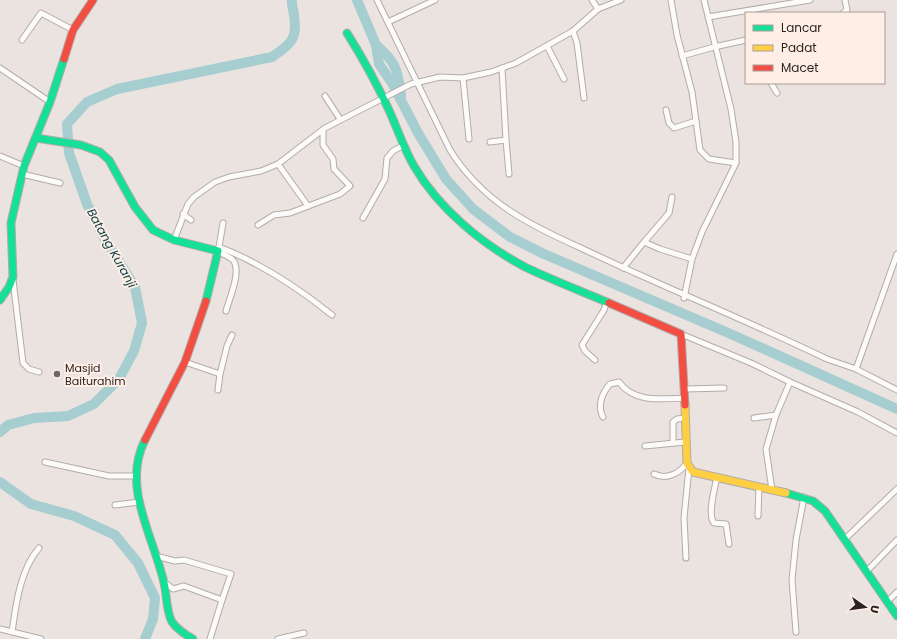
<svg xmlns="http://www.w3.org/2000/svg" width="897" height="639" font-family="Poppins,sans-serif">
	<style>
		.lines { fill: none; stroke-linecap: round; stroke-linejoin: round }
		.river { stroke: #a6cdd0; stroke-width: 10 }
		.street-casing { stroke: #b2aca9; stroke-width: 7 }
		.fast-casing { stroke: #b2aca9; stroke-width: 9 }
		.slow-casing { stroke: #b2aca9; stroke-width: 9 }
		.jam-casing { stroke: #b2aca9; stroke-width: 9 }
		.street { stroke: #fcfbfa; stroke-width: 5 }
		.fast { stroke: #16e098; stroke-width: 7 }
		.slow { stroke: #ffcf43; stroke-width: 7 }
		.jam { stroke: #f24e42; stroke-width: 7 }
		.poi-dot { fill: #6e6764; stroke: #ffeee6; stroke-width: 1.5 }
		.labels { text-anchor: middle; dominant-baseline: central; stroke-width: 4; stroke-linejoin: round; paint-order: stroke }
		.poi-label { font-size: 11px; fill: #2a2421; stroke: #ffeee6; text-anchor: start }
		.water-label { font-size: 12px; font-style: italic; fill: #0b4348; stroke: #ffeee6 }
	</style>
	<rect width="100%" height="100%" fill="#ebe3df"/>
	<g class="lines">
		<g class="river">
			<path d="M357,0l19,45 3,19 13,19 26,50 28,46 27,30 37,28 34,17 189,81 164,74"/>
			<path d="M376,45c20,17 22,25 25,51"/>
			<path d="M0,432l8,-7 26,-7 34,-2 26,-12 25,-25 15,-28 8,-28 -7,-36 -31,-49 -17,-34 -18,-51 -2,-29 20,-22 30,-13 155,-32c18,-12 26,-18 22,-41 0,-6 -3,-11 -2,-16"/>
			<path d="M0,482l31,22 43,12 41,19 23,28 17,35 -2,21 -8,20"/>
		</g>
		<defs>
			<g id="street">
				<path d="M377,0l73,150c32,51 77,74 131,98 29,14 59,27 88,40 53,23 106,46 158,71l29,10 41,21"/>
				<path d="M592,0l6,9"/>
				<path d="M671,0l6,35 15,57 8,58 9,9 27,4"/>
				<path d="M843,13l4,-3 -2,-10"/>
				<path d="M708,17l102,-17"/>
				<path d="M388,22l47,-22"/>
				<path d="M573,31l4,12 7,55"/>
				<path d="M22,40l19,-27 32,17"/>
				<path d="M547,46l17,33"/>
				<path d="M682,56l32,-9 32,-7"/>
				<path d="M0,68l50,34"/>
				<path d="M463,78l6,61"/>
				<path d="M771,83l6,10"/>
				<path d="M325,96l15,23"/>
				<path d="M666,110l3,13 5,5 22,-7"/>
				<path d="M506,140l3,34"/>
				<path d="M490,142l16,-2 -4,-72"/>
				<path d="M0,156l24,10"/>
				<path d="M278,164l30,42"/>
				<path d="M22,174l38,9"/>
				<path d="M183,214l8,6"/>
				<path d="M363,218l22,-39 2,-21 6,-7 11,-6"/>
				<path d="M258,225l16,-10 16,-2 50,-19 10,-8 -16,-17 -1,-10 -10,-14v-15"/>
				<path d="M174,240l14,-36 6,-7 21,-15 14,-5 32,-6 17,-7 47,-36 86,-44 29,-7 23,1 28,-6 25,-9 57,-32 25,-22 23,-9"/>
				<path d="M645,241l24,-28 3,-16"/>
				<path d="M219,247l4,-24"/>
				<path d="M623,268l21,-26 16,7 32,10"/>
				<path d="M13,280l10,83 6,6 10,3"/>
				<path d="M684,298l8,-39 10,-27 34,-69v-21l-5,-33 -27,-109"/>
				<path d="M226,311c3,-12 17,-42 6,-52 -4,-3 -10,-5 -14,-8l1,-4c42,16 78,40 113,68"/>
				<path d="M681,334l70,29 39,19 -14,33 -10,34 6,41"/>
				<path d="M595,360l-10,-9 -3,-6 22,-35 3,-9"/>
				<path d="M185,362l35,12 7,-28 5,-11"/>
				<path d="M856,369l41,-115"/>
				<path d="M790,382l68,30 39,21"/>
				<path d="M685,389l39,-1"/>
				<path d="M218,390l2,-16"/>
				<path d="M603,417c-6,-11 -1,-24 7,-33l9,-2c15,21 42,17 66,16"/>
				<path d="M754,418l22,-3"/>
				<path d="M673,443v-21l4,-3 8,-1"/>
				<path d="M645,446l40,-4"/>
				<path d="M45,462l64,14h27"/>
				<path d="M654,474c12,6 25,0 33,-11"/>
				<path d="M717,477c-2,10 -10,38 -3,46l12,1 3,20"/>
				<path d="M115,505l24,-3"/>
				<path d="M758,516l1,-29"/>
				<path d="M845,539l52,-50"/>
				<path d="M156,556l19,5 9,-1 47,14 -9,26"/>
				<path d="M686,558l-2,-40 5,-50"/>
				<path d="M866,572l31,-32"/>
				<path d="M164,582l9,7 11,-3 38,14 -12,39"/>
				<path d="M887,602l10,-10"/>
				<path d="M0,629l41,10"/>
				<path d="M12,632c4,-28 8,-62 27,-84"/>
				<path d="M796,632l-4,-52 4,-40 8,-43"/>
				<path d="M278,639l26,-6"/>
			</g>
			<g id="fast">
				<path d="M347,33c15,24 29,49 41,75 9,19 15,39 26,58 25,43 68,78 111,101 27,13 56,24 84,36"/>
				<path d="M36,138l45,7 19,7 9,8 26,47 18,23 21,10 44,11 -12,50"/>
				<path d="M0,300l9,-13 4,-10 -2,-54 13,-57 26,-64 14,-43"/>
				<path d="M145,440c-24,47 9,97 19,143 3,11 2,29 8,39 6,8 12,12 21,17"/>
				<path d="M786,493l27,8 12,10 72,105"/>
			</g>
			<path id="slow" d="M685,405l2,58 6,9 93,21"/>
			<g id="jam">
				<path d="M64,59l9,-29 20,-30"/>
				<path d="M609,303l72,31 4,71"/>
				<path d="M145,440l40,-78 21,-61"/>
			</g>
		</defs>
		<use href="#street" class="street-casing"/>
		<use href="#fast" class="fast-casing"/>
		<use href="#slow" class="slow-casing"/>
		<use href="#jam" class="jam-casing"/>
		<use href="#street" class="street"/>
		<use href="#fast" class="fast"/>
		<use href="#slow" class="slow"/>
		<use href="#jam" class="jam"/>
	</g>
	<circle class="poi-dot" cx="57" cy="374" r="4"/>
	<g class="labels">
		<g class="poi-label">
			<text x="65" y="368">Masjid<tspan x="65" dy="13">Baiturahim</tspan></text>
		</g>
		<g class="water-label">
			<text transform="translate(112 248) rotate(61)">Batang Kuranji</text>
		</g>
	</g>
	<rect x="745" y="12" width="140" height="72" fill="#ffeee6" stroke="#aa9d97"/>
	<rect x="753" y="25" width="20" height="6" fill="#16e098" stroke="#aa9d97"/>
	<text x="781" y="32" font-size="12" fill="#2a2421">Lancar</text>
	<rect x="753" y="45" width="20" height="6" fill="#ffcf43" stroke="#aa9d97"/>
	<text x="781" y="52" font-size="12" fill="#2a2421">Padat</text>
	<rect x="753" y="65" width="20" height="6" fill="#f24e42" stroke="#aa9d97"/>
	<text x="781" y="72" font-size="12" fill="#2a2421">Macet</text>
	<g transform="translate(865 607) rotate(103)" stroke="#ffeee6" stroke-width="3" paint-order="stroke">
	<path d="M0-3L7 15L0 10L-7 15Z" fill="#2a2421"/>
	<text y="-6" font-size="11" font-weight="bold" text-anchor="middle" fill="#2a2421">U</text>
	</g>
</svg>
